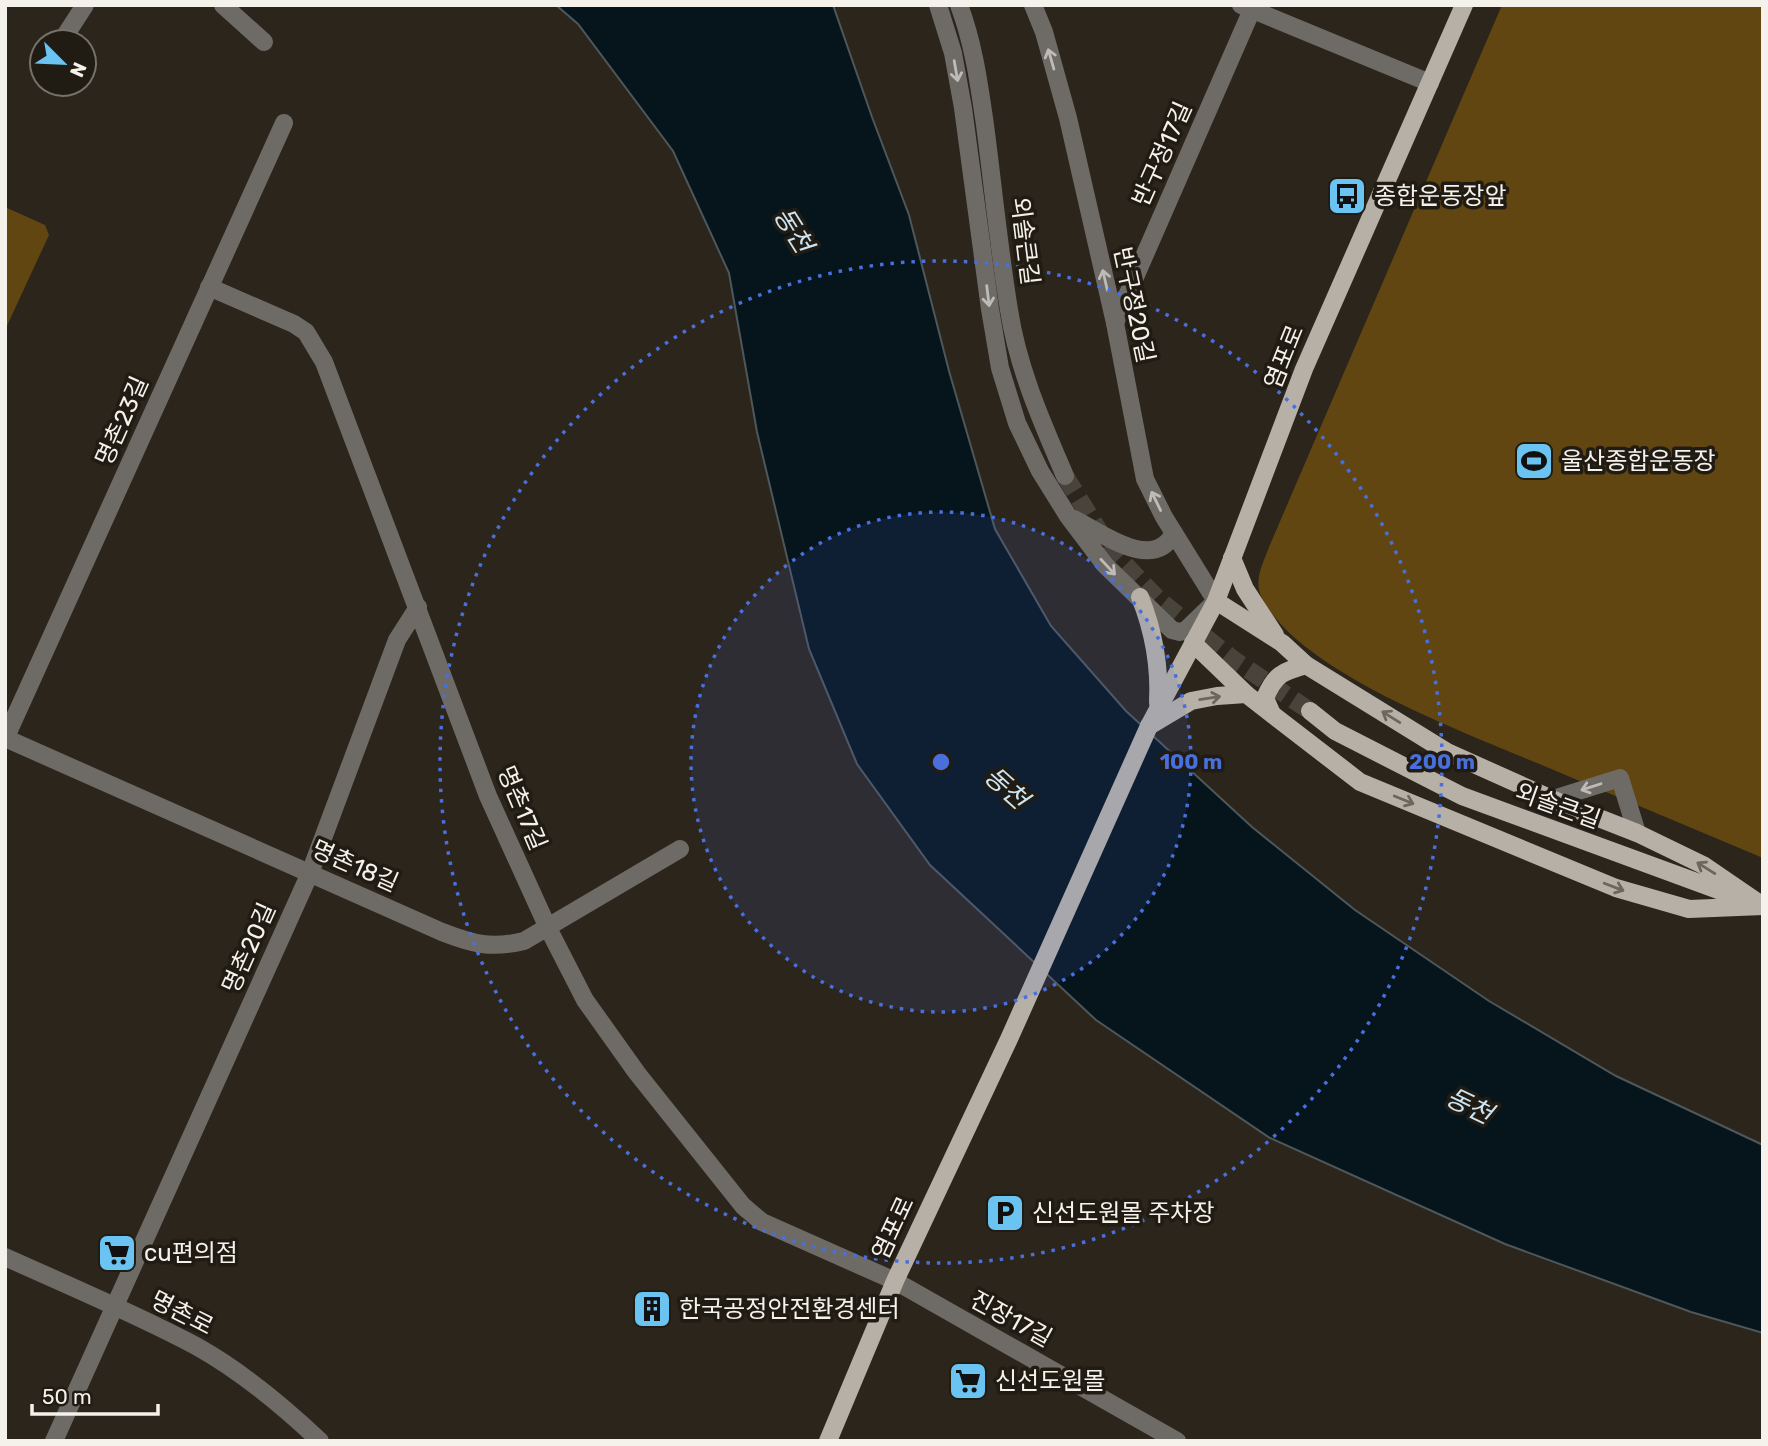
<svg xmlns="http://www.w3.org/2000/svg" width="1768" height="1446" font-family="Rubik,'Noto Sans KR',sans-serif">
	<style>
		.green { fill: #624612 }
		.water { fill: #06151c; stroke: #4e575a; stroke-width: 2 }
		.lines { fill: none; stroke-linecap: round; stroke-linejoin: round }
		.major-tunnel { stroke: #49443b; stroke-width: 18; stroke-dasharray: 18 9; stroke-linecap: butt }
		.minor { stroke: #6e6b66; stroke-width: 18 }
		.major { stroke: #b6b0a6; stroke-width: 18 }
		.oneway { stroke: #bfbbb6 }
		.oneway2 { stroke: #6c665c }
		.ring { fill: none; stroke: #486fdc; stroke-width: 3.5; stroke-dasharray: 3.5 7 }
		.labels { text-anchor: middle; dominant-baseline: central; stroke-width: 7; stroke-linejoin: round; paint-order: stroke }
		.street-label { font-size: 24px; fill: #f5f1eb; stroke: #211c13 }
		.poi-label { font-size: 24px; fill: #f5f1eb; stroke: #211c13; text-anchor: start }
		.water-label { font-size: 26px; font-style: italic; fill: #cee6f4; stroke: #211c13 }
		.centre { fill: #486fdc; stroke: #211c13; stroke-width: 3.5 }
		.ring-label { font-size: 21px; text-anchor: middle; font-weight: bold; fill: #486fdc; stroke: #211c13; stroke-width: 7; stroke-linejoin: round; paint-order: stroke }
	</style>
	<rect width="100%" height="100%" fill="#2b251c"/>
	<g class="green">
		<path d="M1502,5h261v853c-69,-29 -138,-58 -207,-87 -79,-34 -255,-96 -294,-173 -9,-18 1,-34 7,-51z"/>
		<path d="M5,207l40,18 4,10 -44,95z"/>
	</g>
	<path class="water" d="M556,5h277l39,112 37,98 40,156 46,158 56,97 75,85 126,116 103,83 134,91 127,75 147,69v188l-72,-21 -186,-68 -235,-106 -174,-118 -166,-155 -73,-101 -48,-115 -52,-217 -28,-159 -56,-122 -95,-127z"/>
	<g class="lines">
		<path class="major-tunnel" d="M1065,476l45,73 49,51 75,60 76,51"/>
		<g class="minor">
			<path d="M223,5l41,37"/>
			<path d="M938,5l15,48 10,55 27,201 10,59 17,55 23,48 28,45 37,49 67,65 8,2 6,-2 30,-29 -52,-84 -19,-38 -30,-156 -47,-205 -24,-86 -11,-27"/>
			<path d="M959,5c15,40 20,79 26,120 8,61 14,124 24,185 9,59 33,112 56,166"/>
			<path d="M1241,5l189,78"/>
			<path d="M61,42l24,-37"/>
			<path d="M209,287l85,37 12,8 18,30 164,434 60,132 37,72 52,73 106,133 19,16 133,59 282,160"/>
			<path d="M1115,323l139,-318"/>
			<path d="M1074,519c28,14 79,54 100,14"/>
			<path d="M5,738l437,194c31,12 49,17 82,9l156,-92"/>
			<path d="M5,739l279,-616"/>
			<path d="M1553,799l67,-21 17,55"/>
			<path d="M5,1257c64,29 129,56 191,89 45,25 87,60 124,95"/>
			<path d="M54,1441l256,-568 87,-233 21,-33"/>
		</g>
		<g class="major">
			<path d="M1232,558l13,31 30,46"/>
			<path d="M1140,597c14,35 20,68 18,106"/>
			<path d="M1216,601l66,42 24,22 141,87 116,52 74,29 66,32 60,41"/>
			<path d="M1193,643l53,51"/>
			<path d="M1310,711l25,20 127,65 278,102"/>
			<path d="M1272,714l-7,-16c10,-24 17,-26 41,-33"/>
			<path d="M1149,726l42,-25 26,-5 29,-2 114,88 256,106 73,21 74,-3"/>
			<path d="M828,1441l67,-160 114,-242 140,-313 67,-125 88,-232 160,-364"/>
		</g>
	</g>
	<defs><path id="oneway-shaft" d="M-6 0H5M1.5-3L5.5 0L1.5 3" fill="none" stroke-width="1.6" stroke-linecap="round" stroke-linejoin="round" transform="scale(1.75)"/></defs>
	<g class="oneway">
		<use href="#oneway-shaft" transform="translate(1051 59) rotate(-106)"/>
		<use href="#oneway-shaft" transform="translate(956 71) rotate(80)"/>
		<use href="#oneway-shaft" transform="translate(1105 280) rotate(-103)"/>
		<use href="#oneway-shaft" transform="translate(988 296) rotate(83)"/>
		<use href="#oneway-shaft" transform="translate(1156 501) rotate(-116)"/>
		<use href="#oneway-shaft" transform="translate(1108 567) rotate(47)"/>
		<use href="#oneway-shaft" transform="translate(1591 787) rotate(162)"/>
	</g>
	<g class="oneway2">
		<use href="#oneway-shaft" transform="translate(1210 698) rotate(-9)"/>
		<use href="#oneway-shaft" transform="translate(1391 717) rotate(-148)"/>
		<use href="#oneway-shaft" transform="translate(1404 800) rotate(22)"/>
		<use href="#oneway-shaft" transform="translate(1706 868) rotate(-148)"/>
		<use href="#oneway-shaft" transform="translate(1614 887) rotate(21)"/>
	</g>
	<circle cx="941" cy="762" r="250" fill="#486fdc" fill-opacity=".12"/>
	<g class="ring">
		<circle cx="941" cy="762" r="250"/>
		<circle cx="941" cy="762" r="501"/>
	</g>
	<defs>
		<symbol id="bus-square" viewBox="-11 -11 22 22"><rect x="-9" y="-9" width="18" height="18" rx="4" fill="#6ac3f1" stroke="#211c13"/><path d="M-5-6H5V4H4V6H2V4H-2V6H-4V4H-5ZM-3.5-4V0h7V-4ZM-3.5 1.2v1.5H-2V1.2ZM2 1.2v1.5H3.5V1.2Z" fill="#111"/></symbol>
		<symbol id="stadium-square" viewBox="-11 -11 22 22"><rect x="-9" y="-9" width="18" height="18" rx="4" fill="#6ac3f1" stroke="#211c13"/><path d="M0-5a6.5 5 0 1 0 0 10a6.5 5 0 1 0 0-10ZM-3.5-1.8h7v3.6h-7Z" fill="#111"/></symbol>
		<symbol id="parking-square" viewBox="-11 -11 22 22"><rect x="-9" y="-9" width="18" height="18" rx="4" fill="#6ac3f1" stroke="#211c13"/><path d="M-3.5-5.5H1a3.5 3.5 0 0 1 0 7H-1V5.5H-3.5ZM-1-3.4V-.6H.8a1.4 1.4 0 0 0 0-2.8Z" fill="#111"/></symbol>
		<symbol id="supermarket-square" viewBox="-11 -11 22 22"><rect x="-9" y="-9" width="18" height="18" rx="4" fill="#6ac3f1" stroke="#211c13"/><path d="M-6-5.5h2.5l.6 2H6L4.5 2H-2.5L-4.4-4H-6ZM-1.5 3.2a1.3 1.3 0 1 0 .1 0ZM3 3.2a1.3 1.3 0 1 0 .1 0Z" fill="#111"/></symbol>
		<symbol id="building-square" viewBox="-11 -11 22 22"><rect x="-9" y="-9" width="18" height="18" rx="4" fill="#6ac3f1" stroke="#211c13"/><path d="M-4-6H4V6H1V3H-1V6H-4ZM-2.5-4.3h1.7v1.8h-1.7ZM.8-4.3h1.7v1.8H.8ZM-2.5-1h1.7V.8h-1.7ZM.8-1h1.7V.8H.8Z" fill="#111"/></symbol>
	</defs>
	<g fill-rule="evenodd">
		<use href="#bus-square" x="1325" y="174" width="44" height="44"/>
		<use href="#stadium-square" x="1512" y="439" width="44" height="44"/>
		<use href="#parking-square" x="983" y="1191" width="44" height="44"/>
		<use href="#supermarket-square" x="95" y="1231" width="44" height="44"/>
		<use href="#building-square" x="630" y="1287" width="44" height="44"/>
		<use href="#supermarket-square" x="946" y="1359" width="44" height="44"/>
	</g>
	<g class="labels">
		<g class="street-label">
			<text transform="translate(1162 154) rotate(-66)">반구정17길</text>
			<text transform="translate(1025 241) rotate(83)">외솔큰길</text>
			<text transform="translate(1134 305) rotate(78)">반구정20길</text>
			<text transform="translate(1284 357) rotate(-68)">염포로</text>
			<text transform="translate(122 421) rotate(-66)">명촌23길</text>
			<text transform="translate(1558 806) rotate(20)">외솔큰길</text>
			<text transform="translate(522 808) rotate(67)">명촌17길</text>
			<text transform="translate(355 866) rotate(24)">명촌18길</text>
			<text transform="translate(249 948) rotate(-66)">명촌20길</text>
			<text transform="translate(893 1228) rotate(-65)">염포로</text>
			<text transform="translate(182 1313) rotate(27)">명촌로</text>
			<text transform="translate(1011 1319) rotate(29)">진장17길</text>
		</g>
		<g class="poi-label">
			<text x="1374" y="196">종합운동장앞</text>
			<text x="1561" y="461">울산종합운동장</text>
			<text x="1032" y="1213">신선도원몰 주차장</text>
			<text x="144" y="1253">cu편의점</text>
			<text x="679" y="1309">한국공정안전환경센터</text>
			<text x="995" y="1381">신선도원몰</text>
		</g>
		<g class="water-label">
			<text transform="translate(793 230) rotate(58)">동천</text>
			<text transform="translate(1006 788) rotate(42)">동천</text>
			<text transform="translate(1469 1106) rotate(26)">동천</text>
		</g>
	</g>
	<circle cx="941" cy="762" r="10" class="centre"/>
	<g class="ring-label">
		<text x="1191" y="769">100 m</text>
		<text x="1442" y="769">200 m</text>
	</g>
	<rect width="1768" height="1446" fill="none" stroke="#f5f1eb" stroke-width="14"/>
	<g transform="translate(63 63) rotate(114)"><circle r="33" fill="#211c13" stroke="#767169" stroke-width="2"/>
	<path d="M0-5L12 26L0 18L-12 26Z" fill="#6ac3f1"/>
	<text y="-10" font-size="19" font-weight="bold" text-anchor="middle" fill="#f5f1eb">N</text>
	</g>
	<path d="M32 1404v10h126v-10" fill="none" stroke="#f5f1eb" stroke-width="3.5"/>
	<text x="42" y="1404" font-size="21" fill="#f5f1eb" stroke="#211c13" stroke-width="5" paint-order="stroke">50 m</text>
</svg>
